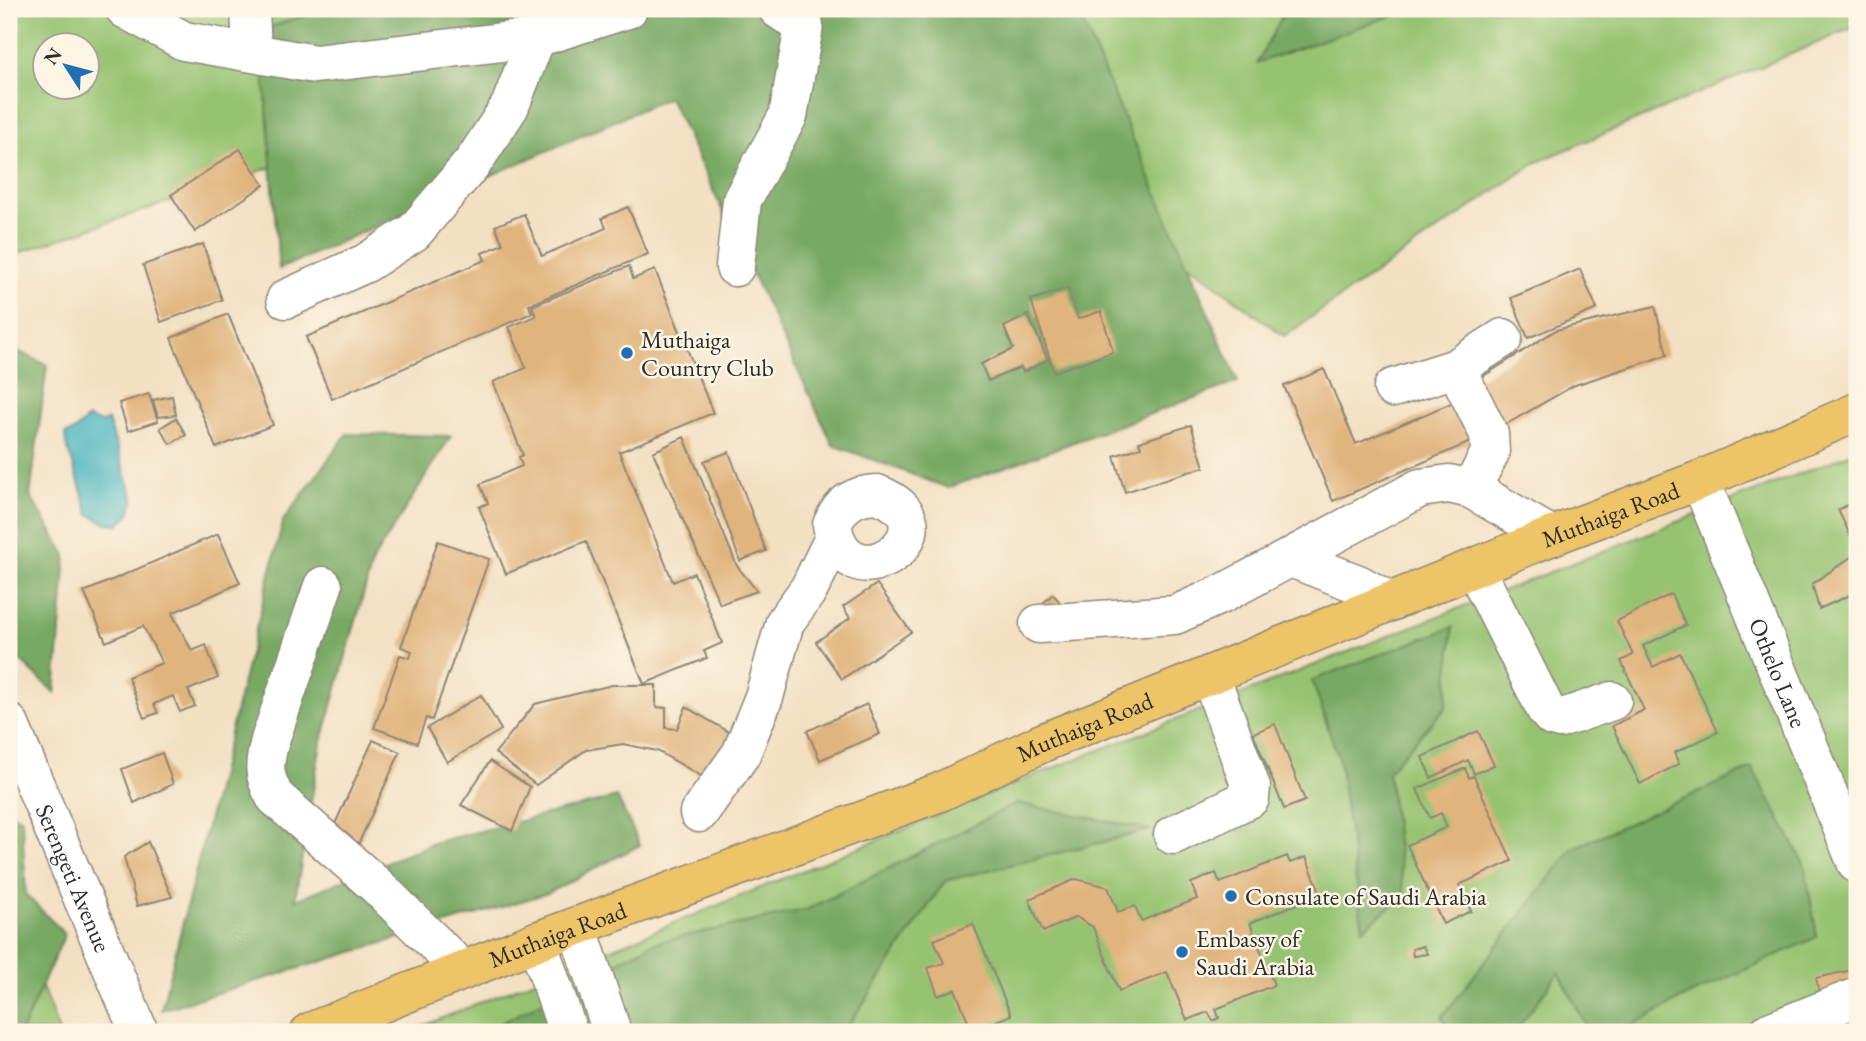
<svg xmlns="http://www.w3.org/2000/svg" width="1866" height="1041" font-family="'EB Garamond',serif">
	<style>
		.green { fill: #96c371; stroke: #60774e; stroke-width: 2; fill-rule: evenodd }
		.forest { fill: #78a963; stroke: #526a47; stroke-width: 2 }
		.water { fill: #45b3bf; stroke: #386f75; stroke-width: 2 }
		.building { fill: #e0b47d }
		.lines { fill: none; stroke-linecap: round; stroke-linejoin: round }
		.minor-casing { stroke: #8f8677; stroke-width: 41 }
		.major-casing { stroke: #8f8677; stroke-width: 41 }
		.minor { stroke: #fff; stroke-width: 38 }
		.major { stroke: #eec469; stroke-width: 38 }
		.poi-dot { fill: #1f6fb2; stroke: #fcf5e5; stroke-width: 2.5 }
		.labels { text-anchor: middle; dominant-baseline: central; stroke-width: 5; stroke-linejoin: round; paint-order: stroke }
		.poi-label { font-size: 24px; fill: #2b2b2b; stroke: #fcf5e5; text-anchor: start }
		.street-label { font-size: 24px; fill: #2b2b2b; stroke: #fcf5e5 }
	</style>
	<rect width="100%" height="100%" fill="#fcf5e5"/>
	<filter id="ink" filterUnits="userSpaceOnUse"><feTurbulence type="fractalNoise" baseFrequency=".0143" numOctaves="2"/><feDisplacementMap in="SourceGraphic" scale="14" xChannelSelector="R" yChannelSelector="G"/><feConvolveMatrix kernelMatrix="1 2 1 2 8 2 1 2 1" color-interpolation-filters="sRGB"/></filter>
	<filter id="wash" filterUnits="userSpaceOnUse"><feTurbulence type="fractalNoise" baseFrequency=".00686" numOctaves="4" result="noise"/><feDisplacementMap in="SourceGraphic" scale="28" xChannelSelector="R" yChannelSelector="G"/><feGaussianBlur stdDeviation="1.57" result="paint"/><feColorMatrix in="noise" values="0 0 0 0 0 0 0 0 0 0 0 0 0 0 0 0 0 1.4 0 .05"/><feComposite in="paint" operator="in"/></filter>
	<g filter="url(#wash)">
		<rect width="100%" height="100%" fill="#f3e0c3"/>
		<g class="green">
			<path d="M9,9h730l-730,247zM46,46h42v42h-42z"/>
			<path d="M848,9h1009v17l-322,137 -251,173z"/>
			<path d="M1857,451v581h-1449l628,-257z"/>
			<path d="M9,899l50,133h-50z"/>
		</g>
		<g class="forest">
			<path d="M326,9h751l161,373 -290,106 -115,-43 -164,-348 -390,172 -18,-239z"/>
			<path d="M1286,9h125l-154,54z"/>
			<path d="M9,347l38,18 -17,131 36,59 -11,138 -46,-43z"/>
			<path d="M347,434l104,2 -78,124 -53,188 -25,152 141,-58 181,-45 23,48 -92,48 -387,117 122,-489z"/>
			<path d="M1453,627l-7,80 -58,64 16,124 -41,34 -24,-169 -27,-80z"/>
			<path d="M1752,768l52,95 13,74 -136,62 -60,33h-32l-30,-60 -44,60h-65l-8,-15 131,-169z"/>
			<path d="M1017,803l134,27 -206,51 -101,151h-360l170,-89 154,-34z"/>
			<path d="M9,812l13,7 4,76 39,39 -44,98h-12z"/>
		</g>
		<path class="water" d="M88,418l13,5 7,-3 26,80 -5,15 -11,10 -15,-3 -14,-8 -23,-71 -1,-9 8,-2z"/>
		<g id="blocks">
			<g class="building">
				<path d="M240,149l24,36 -69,47 -24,-37z"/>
				<path d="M628,207l20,47 -119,51 3,8 -200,86 -26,-62 179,-77 -3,-7 21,-9 -8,-18 29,-12 18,42 64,-28 -4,-10z"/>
				<path d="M203,244l19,56 -61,22 -18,-57z"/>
				<path d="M629,266l4,13 22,-9 58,143 -94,39 54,130 21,-9 28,70 -18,8 3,7 -63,26 -58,-143 -80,33 -27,-67 9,-4 -8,-19 42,-18 -3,-9 4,-2 -30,-73 33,-14 -17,-41 27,-11 -4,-10z"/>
				<path d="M1580,269l17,40 -69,29 -17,-40z"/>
				<path d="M1068,288l10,31 23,-8 12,41 -59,20 -23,-72z"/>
				<path d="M1655,306l12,49 -92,30 -77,44 -27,-45 85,-54z"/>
				<path d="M228,314l45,111 -57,23 -45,-110z"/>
				<path d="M1028,315l20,45 -25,12 -2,-5 -33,14 -7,-17 32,-15 -9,-22z"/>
				<path d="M1324,369l32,75 107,-46 17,40 -147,63 -49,-115z"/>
				<path d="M149,394l9,27 -30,10 -9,-28z"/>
				<path d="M172,396l4,19 -18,2 -5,-17z"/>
				<path d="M176,418l10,17 -16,9 -10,-16z"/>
				<path d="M1191,425l13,42 -79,25 -11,-36 27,-9 -2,-5z"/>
				<path d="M684,437l53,129 20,25 -37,13 -67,-152z"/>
				<path d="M729,452l37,99 -26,10 -36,-100z"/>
				<path d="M1857,500v49l-19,-39z"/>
				<path d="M218,534l22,49 -68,30 20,38 14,-6 12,33 -30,12 7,16 -15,6 -7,-16 -19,8 4,9 -14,5 -16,-41 34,-14 -19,-37 -37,16 -22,-50z"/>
				<path d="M438,541l51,18 -57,161 -6,-2 -9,25 -43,-15 26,-73 10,3 2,-7 -11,-4z"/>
				<path d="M1857,553v39l-38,17 -7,-25z"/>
				<path d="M877,584l34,48 -69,47 -26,-37 34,-24 -7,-11z"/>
				<path d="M1053,594l15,18 -10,9 -15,-18z"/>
				<path d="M1671,594l15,31 -43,21 10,21 27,-14 38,79 -44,21 5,11 -39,20 -28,-58 32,-16 -23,-49 12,-6 -16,-34z"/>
				<path d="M612,685h44v22l10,1v20l11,1 9,-22 48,28 -31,42 -46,-26 -34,-7 -37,6 -50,35 -41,-32 40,-49z"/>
				<path d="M481,695l20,35 -54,32 -20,-34z"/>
				<path d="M867,704l13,30 -60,26 -13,-29z"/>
				<path d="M1275,724l30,77 -21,8 -31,-76z"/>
				<path d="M1478,731l16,34 -20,9 -6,-14 -37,18 -9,-21z"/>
				<path d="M373,740l27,12 -43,95 -27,-12z"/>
				<path d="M162,753l11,31 -39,19 -12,-34z"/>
				<path d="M490,761l40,26 -18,44 -51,-26z"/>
				<path d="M1465,768l4,10 5,-2 38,85 -53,24 12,26 -28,13 -36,-79 40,-18 -6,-14 -11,5 -13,-29z"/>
				<path d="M148,842l24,55 -35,9 -13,-49z"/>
				<path d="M1287,856l3,7 16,-6 15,37 -71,29 24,62 -58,24 3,9 -6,3 -5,-9 -21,8 -20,-48 -48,19 -26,-64 -17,-10 -33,15 -14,-33 47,-20 32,8 10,25 17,-6 6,15 56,-22 -6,-16 25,-10 4,10z"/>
				<path d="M973,924l38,91 -39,16 -17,-42 -17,7 -10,-28 16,-5 -10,-23z"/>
				<path d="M1423,946l4,8 -14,2 -1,-7z"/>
				<path d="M1857,969v25l-36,8 -5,-24z"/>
			</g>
		</g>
	</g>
	<g filter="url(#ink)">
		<use href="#blocks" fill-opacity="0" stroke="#8f8677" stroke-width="2"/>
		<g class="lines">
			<defs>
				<g id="minor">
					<path d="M125,9l59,32 131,23 221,-26 92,-29"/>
					<path d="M250,9l2,43"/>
					<path d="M735,267l7,-67 46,-84 16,-90 -26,-17"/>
					<path d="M286,299l80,-36 48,-31 60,-71 36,-55 26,-68"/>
					<path d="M1456,368l33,66 1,19 -19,36"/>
					<path d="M1393,388l63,-20 47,-30"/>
					<path id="s1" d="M1700,480l157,384"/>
					<path d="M877,494c86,31 -29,118 -45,31 9,-22 22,-30 45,-31z"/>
					<path d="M1291,558l67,26 33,18"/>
					<path d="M1475,568l71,142 6,7 8,2 52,-18"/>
					<path d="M323,586l-53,154c-6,24 -8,34 5,57l102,89 85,84"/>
					<path d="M1039,624l136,-9 47,-21 198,-106 29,-4 22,5 81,47"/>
					<path id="s2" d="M9,723l130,309"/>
					<path d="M699,813l42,-59 23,-57 21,-75 24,-33 25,-51"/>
					<path d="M1173,835l77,-37 1,-11 -41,-112"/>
					<path d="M577,926l35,106"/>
					<path d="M537,941l31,91"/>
					<path d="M1769,1032l88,-35"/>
				</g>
				<g id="major">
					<path id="s3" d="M310,1032l227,-91 403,-149 102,-49 510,-207 148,-56 157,-68"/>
				</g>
			</defs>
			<use href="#minor" class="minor-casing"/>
			<use href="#major" class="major-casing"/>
			<use href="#minor" class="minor"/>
			<use href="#major" class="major"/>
		</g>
	</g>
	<g class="poi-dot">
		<circle cx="627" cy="353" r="7"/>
		<circle cx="1231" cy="896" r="7"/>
		<circle cx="1182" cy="952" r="7"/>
	</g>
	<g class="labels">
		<g class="poi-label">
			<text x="641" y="339">Muthaiga<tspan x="641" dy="28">Country Club</tspan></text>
			<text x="1245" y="896">Consulate of Saudi Arabia</text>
			<text x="1196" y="938">Embassy of<tspan x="1196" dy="28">Saudi Arabia</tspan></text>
		</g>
		<g class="street-label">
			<text stroke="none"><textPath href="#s3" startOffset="1400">Muthaiga Road</textPath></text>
			<text stroke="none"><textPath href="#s1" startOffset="208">Othelo Lane</textPath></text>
			<text stroke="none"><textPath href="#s3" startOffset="833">Muthaiga Road</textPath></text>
			<text stroke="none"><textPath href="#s2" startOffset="168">Serengeti Avenue</textPath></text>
			<text stroke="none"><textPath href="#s3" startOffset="266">Muthaiga Road</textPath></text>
		</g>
	</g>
	<rect width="1866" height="1041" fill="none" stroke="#fcf5e5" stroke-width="35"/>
	<g transform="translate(66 66) rotate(306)"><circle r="33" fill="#fcf5e5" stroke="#a8a49b" stroke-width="2"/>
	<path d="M0-5L12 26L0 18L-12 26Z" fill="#1f6fb2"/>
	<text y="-10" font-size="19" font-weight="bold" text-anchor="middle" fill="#2b2b2b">N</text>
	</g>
</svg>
